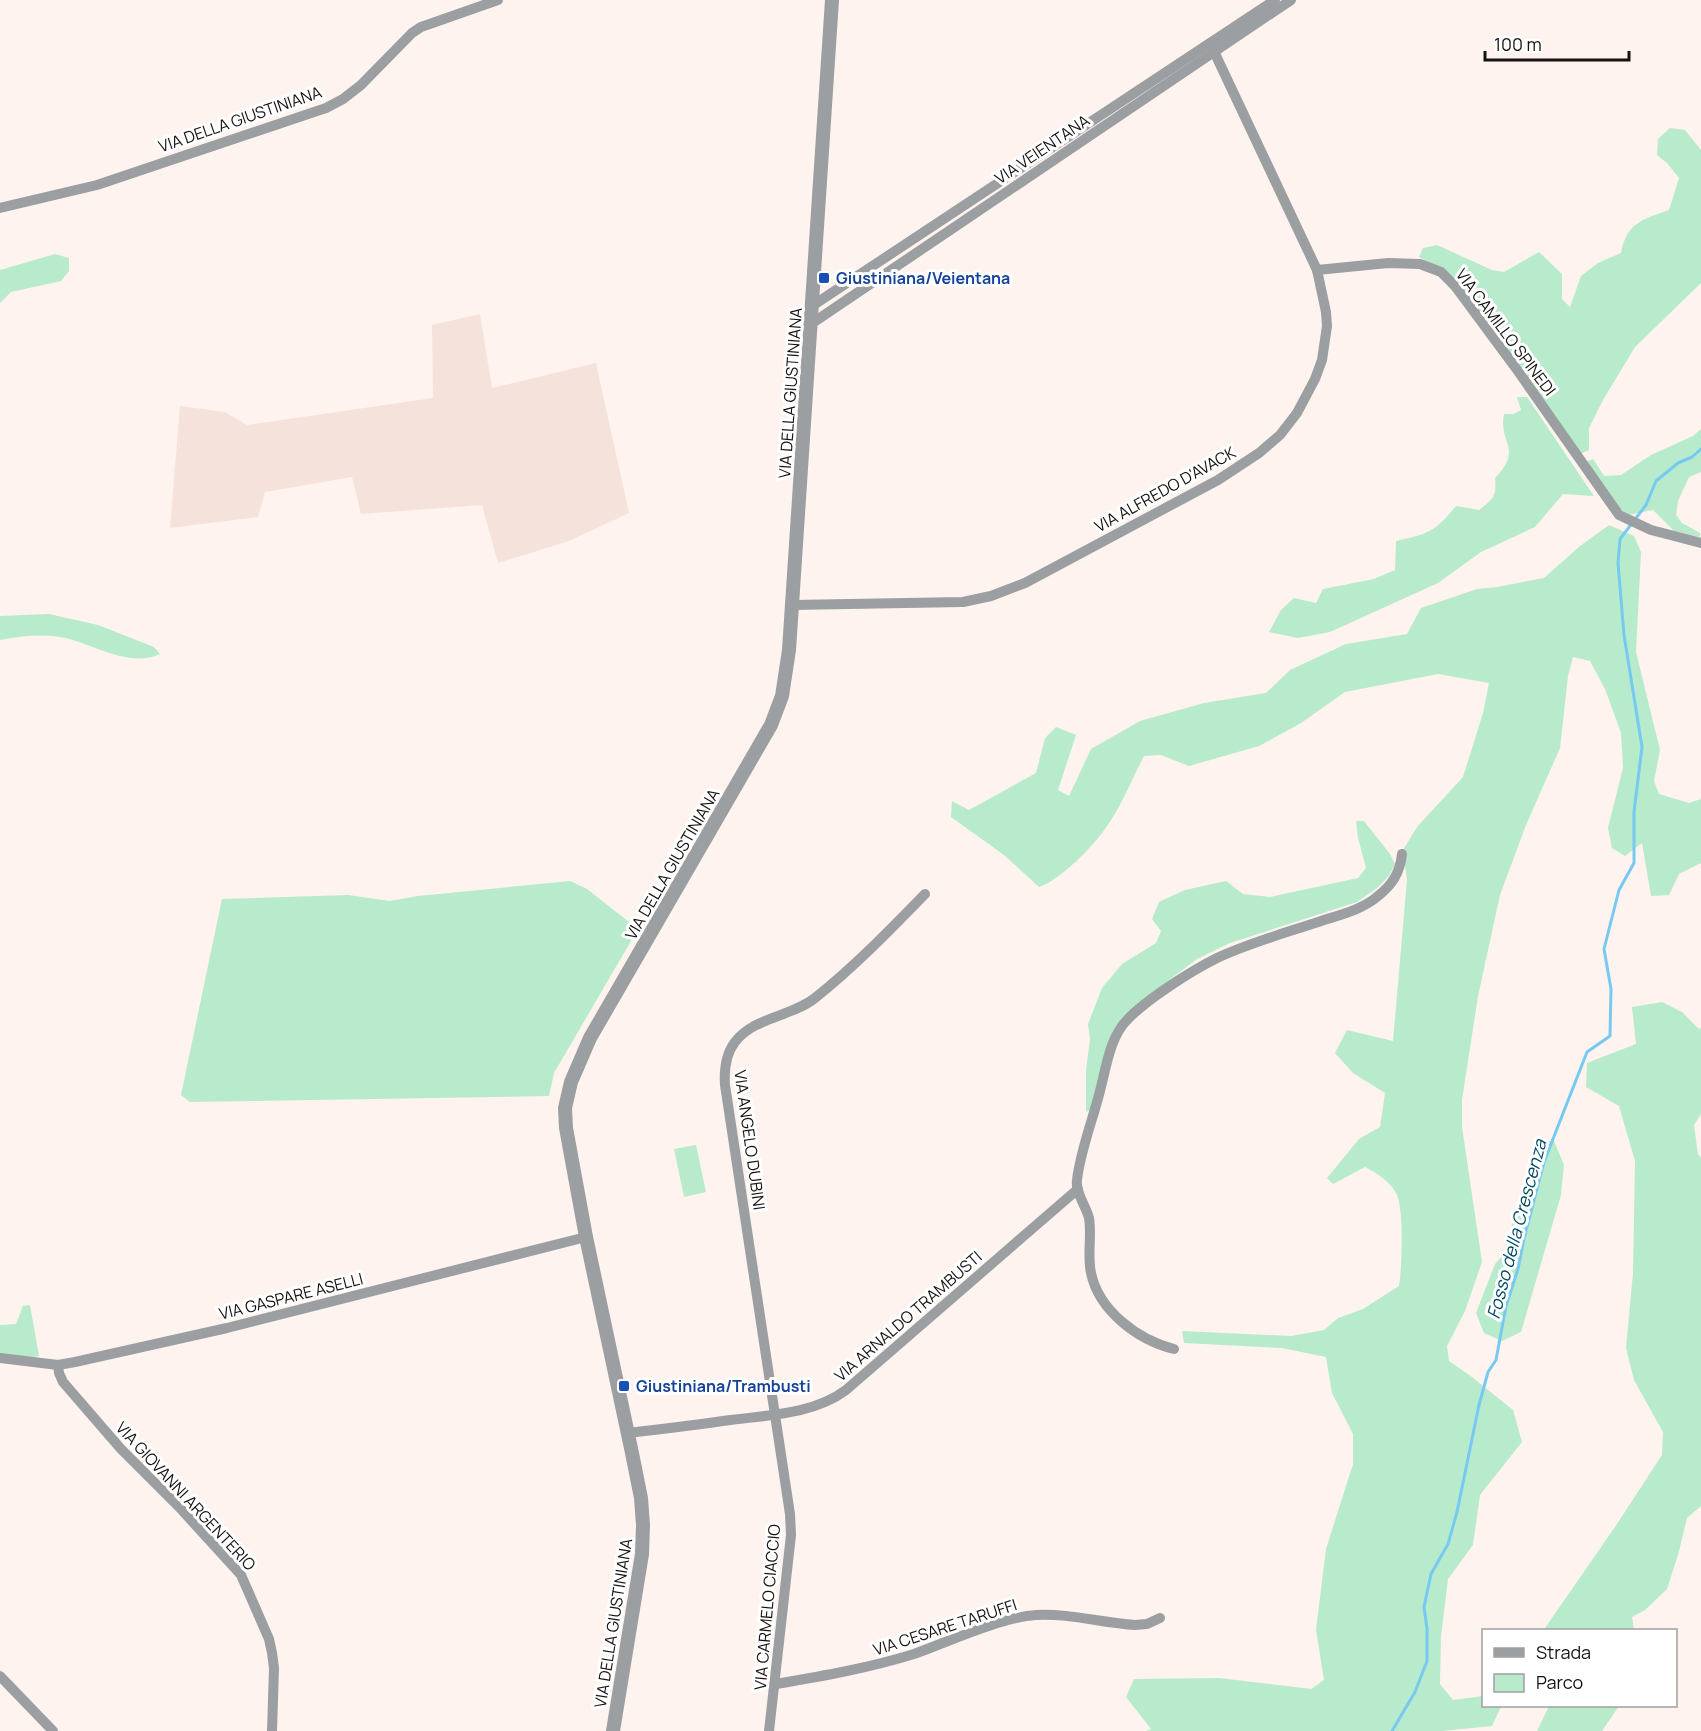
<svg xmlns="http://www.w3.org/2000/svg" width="1701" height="1731" font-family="Manrope,sans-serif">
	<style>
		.built { fill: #f5e3db }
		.green { fill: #b7ebcb }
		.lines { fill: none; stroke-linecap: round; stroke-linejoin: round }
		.stream { stroke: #78c9f1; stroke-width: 3 }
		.minor { stroke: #9b9fa1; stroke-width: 10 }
		.tertiary { stroke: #9b9fa1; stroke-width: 14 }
		.transit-dot { fill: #1a4fb4; stroke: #fff; stroke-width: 2 }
		.labels { text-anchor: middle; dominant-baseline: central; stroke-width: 6; stroke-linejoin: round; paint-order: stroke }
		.street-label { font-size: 16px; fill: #151210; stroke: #fff }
		.transit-label { font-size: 16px; font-weight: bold; fill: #164399; stroke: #fff; text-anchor: start }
		.water-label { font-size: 18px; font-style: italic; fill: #004963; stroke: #fff }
	</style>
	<rect width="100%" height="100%" fill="#fef3ee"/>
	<path class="built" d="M480,314l12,74 104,-25 33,150 -60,28 -71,22 -16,-58 -121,9 -9,-37 -87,15 -7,25 -88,11 10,-122 45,6 22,13 186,-27 -1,-73z"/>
	<g class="green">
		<path d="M1670,128l15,2 16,20v133l-66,64 -32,53 -14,28v22l-9,4 -68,-97 -86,-96 -7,-4 4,-9 14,-3 55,25 12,2 35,-20 23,22v25l8,8 11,-31 17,-13 23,-10c6,-31 21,-33 48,-43l10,-32 -12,-15 -10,-8 1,-16z"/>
		<path d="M55,254l14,4v13l-8,10 -50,11 -11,11v-33z"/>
		<path d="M1517,397h10l67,99 -31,-2 -28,33 -54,25 -43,31 -108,49 -32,6 -29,-6 12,-22 13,-12 22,5 7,-14 51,-10 21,-9 1,-29c32,-7 39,-9 60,-35l23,4c14,-11 18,-13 16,-32 29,-30 3,-34 9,-64h9l8,-4z"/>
		<path d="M1701,429v43l-12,5 -11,24 -2,14 6,8 18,10v4l-26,-6 -21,-21 -25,5 -10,-8 -31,-43 1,-3 5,-2 11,17 17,-1 30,-20 42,-19z"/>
		<path d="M1609,525l25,11 7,16 -5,100 24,98 -6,31 5,13 30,9 12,-4v64l-22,11 -10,21 -18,1 -9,-53 -17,13 -13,-8 -4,-20 15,-60 -2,-35 -16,-44 -15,-28 -17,-4 -5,19 -8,72 -34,77 -26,70 -22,101 -16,104v27l20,135 -17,49 -18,35 2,15 23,16 41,33 9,32 -42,53 -7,50 -25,34 -7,57 -1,48 13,16 30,-4 1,10 17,1 -9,19 -50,5h-296l5,-2 -25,-32 8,-18 85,-1 92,11 13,-9 -8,-50 10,-81 27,-85v-30l-21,-41 -6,-36 -44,-9 -98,-5 -2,-12 109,5 33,-6 14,-12 25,-9 36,-23c3,-18 5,-75 -2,-91 -6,-13 -20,-22 -32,-28l-32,17 -6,-6 32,-39 21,-12 5,-34 -32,-20 -18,-20 12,-23 46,11 14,-161 -4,-30 14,-23 46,-50 20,-64 6,-30 -51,-9 -93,18 -44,31 -42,23 -70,20 -28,-11 -17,1c-12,23 -22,49 -37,70 -12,19 -48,55 -68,61l-35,-32 -53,-38 1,-16 17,9 67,-37 9,-35 11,-11 20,8 -18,55 11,6 22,-47 49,-28 64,-18 62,-10 24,-23 56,-26 61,-10 14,-26 56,-19 20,-2 47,-9 36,-32z"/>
		<path d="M49,614l49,11 56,22 6,7c-32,15 -69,-12 -100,-17 -20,-3 -40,-1 -60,3v-24z"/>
		<path d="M1356,821h8l26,33 5,10 -6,12 -12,12 -20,14 -127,41 -33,16 -61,46 -21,22 -23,82 -6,3v-42l4,-31 -2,-15 14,-36 20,-24 34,-21 5,-12 -9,-12 7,-17 26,-12 41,-9 17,13 27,3 88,-19 8,-10 -8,-30z"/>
		<path d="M570,881l17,8 51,40 -84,144 -5,23 -359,6 -9,-7 41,-196 126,-4 42,6 28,-5z"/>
		<path d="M1662,1002l20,10 17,17 2,-1v86l-7,11 4,29 3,4v348l-14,12 -9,37 -11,34 -22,21 -13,7 2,13h-89v-2l70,-101 47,-72 1,-23 -29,-52 -8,-32 7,-75 2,-112 -16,-55 -33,-19 1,-24 49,-19 -4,-37z"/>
		<path d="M1536,1141h18l10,24 -3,30 -40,137 -19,9 -18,-8 -8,-20 19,-49 8,-9z"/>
		<path d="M696,1145l10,47 -22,5 -10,-48z"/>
		<path d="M30,1305l9,51 -6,1 -33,-3v-29l16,-1 7,-18z"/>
		<path d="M1549,1706h70l-17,25h-65z"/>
	</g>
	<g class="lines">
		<path class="stream" d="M1392,1731l23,-39 12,-31v-32l-3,-22 7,-33 17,-30 9,-32 22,-107 9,-33 8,-12 10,-54 12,-37 6,-31 20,-76 43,-110 23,-16 1,-47 -7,-40 15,-59 15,-27v-51l8,-65 -18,-112 -6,-72 2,-24 26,-34 10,-24 22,-18 14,-6 9,-8"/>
		<g class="minor">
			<path d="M0,208l97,-23 229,-77 17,-9 18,-14 51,-52 9,-6 77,-27"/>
			<path d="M1317,270l71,-7 32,1 21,8 14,14 60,81 104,148 32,15 50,13"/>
			<path d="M812,306l463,-306"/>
			<path d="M811,324l480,-324"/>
			<path d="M792,605l171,-3 28,-6 34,-13 193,-103 41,-27 21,-18 17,-22 18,-34 7,-19 5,-34 -1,-14 -9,-42 -107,-227"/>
			<path d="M1174,1349c-36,-9 -75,-38 -83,-76 -4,-18 1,-37 -2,-55 -3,-12 -14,-26 -12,-38 3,-28 16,-61 23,-89 6,-23 10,-54 27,-71 20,-21 64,-49 90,-62 34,-16 72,-26 107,-38 19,-6 39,-11 54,-24 14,-11 22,-23 24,-42"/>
			<path d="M0,1358l58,7 17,-3 152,-34 359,-91"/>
			<path d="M58,1365l1,8 4,9 58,67 59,59 61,67 28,64 3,14 2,15 -2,63"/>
			<path d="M628,1433c34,-4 68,-8 102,-13 40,-5 84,-6 116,-30l232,-201"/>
			<path d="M0,1676l53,55"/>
			<path d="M776,1684c47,-8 93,-16 138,-30 34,-12 87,-37 122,-39 33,-2 66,8 99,10l12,-1 13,-6"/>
			<path d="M769,1731l22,-196 -1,-21 -65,-429c-1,-15 0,-30 10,-43 19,-25 56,-25 80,-44 39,-31 75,-68 110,-104"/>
		</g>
		<path class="tertiary" d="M613,1731l29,-177 1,-29 -2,-27 -9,-45 -46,-216 -20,-109 -1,-20 6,-26 19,-44 181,-313 11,-29 7,-46 43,-650"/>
	</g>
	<g class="transit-dot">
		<rect x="818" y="272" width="12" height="12" rx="3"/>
		<rect x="618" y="1380" width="12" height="12" rx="3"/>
	</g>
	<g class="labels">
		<g class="street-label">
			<text transform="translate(240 119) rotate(-19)">VIA DELLA GIUSTINIANA</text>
			<text transform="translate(1042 149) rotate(-34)">VIA VEIENTANA</text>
			<text transform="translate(1506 332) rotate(53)">VIA CAMILLO SPINEDI</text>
			<text transform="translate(790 393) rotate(-86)">VIA DELLA GIUSTINIANA</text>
			<text transform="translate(1165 489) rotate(-29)">VIA ALFREDO D'AVACK</text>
			<text transform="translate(672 864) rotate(-60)">VIA DELLA GIUSTINIANA</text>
			<text transform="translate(750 1140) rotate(82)">VIA ANGELO DUBINI</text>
			<text transform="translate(291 1296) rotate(-14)">VIA GASPARE ASELLI</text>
			<text transform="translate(908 1316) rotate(-41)">VIA ARNALDO TRAMBUSTI</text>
			<text transform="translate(186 1496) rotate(47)">VIA GIOVANNI ARGENTERIO</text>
			<text transform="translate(767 1607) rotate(-85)">VIA CARMELO CIACCIO</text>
			<text transform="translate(613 1623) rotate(-81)">VIA DELLA GIUSTINIANA</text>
			<text transform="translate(945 1627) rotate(-18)">VIA CESARE TARUFFI</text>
		</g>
		<g class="transit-label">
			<text x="836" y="278">Giustiniana/Veientana</text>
			<text x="636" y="1386">Giustiniana/Trambusti</text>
		</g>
		<g class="water-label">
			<text transform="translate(1516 1229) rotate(-75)">Fosso della Crescenza</text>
		</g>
	</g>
	<rect x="1482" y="1629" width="195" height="78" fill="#ffffff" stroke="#a1a09f" stroke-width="1.5"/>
	<rect x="1494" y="1648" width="30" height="9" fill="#9b9fa1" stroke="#a1a09f" stroke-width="1.5"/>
	<text x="1536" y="1659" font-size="18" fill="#151210">Strada</text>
	<rect x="1494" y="1674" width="30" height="18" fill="#b7ebcb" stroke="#a1a09f" stroke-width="1.5"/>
	<text x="1536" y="1689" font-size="18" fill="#151210">Parco</text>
	<path d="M1485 51v9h144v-9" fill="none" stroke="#151210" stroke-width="3"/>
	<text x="1494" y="51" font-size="18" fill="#151210" stroke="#ffffff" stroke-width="4.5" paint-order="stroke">100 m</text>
</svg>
